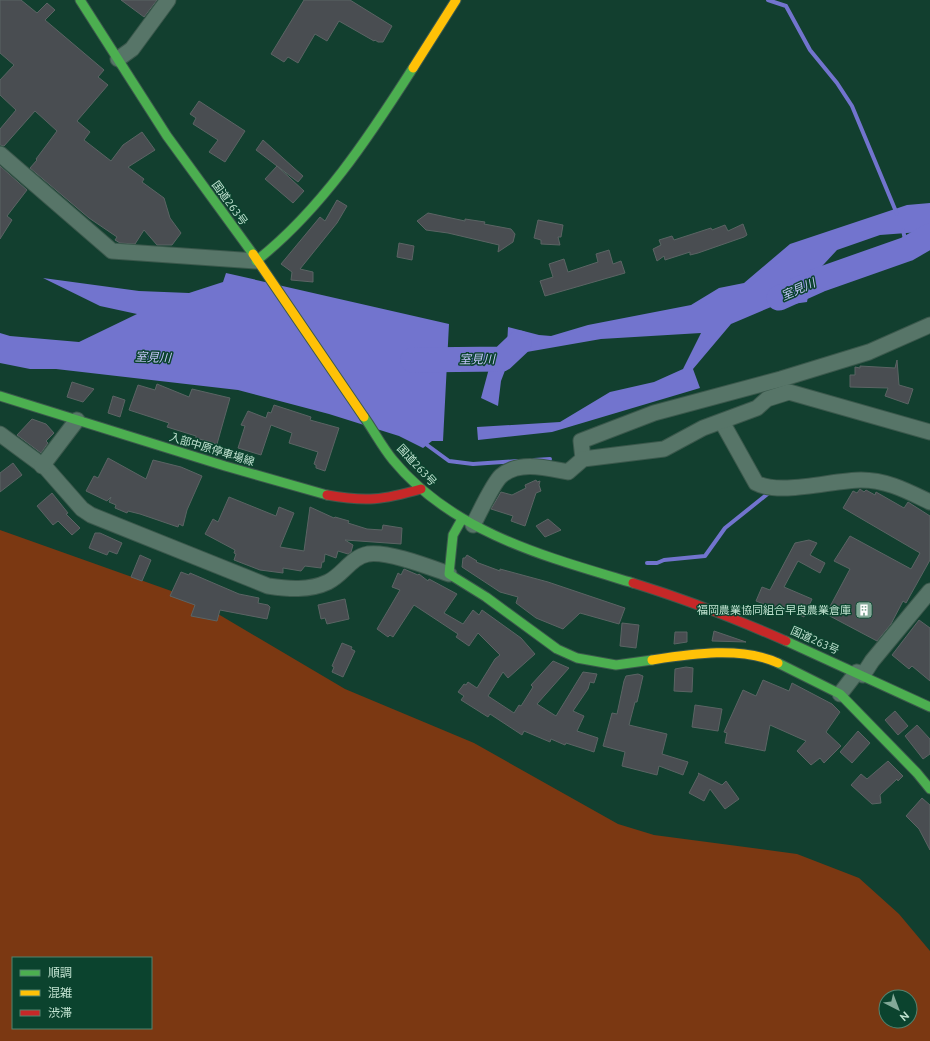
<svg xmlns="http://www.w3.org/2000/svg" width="930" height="1041" font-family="Ubuntu,'Noto Sans JP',sans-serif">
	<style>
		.green { fill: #7b3812; fill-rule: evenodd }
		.water { fill: #7274ce }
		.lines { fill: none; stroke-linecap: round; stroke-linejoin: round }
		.stream { stroke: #7274ce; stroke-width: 4 }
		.river { stroke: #7274ce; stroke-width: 25 }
		.building { fill: #494d51; stroke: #5b6464 }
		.street-casing { stroke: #3b584c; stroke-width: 17 }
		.fast-casing { stroke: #3b584c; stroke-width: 11 }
		.slow-casing { stroke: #3b584c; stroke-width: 11 }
		.jam-casing { stroke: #3b584c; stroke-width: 11 }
		.street { stroke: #577568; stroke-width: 15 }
		.fast { stroke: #4caf50; stroke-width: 9 }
		.slow { stroke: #ffc107; stroke-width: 9 }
		.jam { stroke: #c62828; stroke-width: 9 }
		.labels { text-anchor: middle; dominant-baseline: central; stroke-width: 3; stroke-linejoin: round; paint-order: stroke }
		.street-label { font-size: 11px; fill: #c0e2d0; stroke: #0b432e }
		.poi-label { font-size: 11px; fill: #c0e2d0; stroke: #0b432e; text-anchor: end }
		.water-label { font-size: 12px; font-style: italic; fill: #c3c6f9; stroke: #0b432e }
	</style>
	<rect width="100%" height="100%" fill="#123f2f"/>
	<path class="green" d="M0,530l191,68 154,91 129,54 144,81 36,11 143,19 62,24 40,36 31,37v90h-930zM13,958h138v70h-138zM886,997h24v24h-24z"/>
	<g class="water">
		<path d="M930,203v46l-16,3 6,-20 -40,3 -43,15 -25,27 -5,25 -36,5 -40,17 -38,45 7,19 -148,44 -74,8 -1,-13 83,-5 50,-30 44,-10 29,-13 18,-36 -100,6 -80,14 -12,7 -8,21 -3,25 -17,-8 13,-48 13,-4 1,-19 31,8 12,1 37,-11 103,-20 28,-17 25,-5 46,-39 117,-39z"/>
		<path d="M226,273l223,51 -6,117h-11l-9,7 -24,-12 -70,-22 -91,-24 -182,-21h-26l-30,-6v-30l10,3 69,6 58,-28 -37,-8 -57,-28 96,13 50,2 34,-11z"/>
	</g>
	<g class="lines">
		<g class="stream">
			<path d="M768,0l18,6 24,44 27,33 15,23 45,108"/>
			<path d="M903,230l4,19"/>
			<path d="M423,442l26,19 24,3 45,-3"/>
			<path d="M534,460l16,-1"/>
			<path d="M647,563h10l7,-3 41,-4 20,-28 45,-36"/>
		</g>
		<g class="river">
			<path d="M779,298l40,-18 88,-31 23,-13"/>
			<path d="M413,360l89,-1 17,-16"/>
		</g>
	</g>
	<g class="building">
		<path d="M0,0h21l16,13 10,-10 8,7 -10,10 59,50 -6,7 10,8 -31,36 13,11 -6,8 27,21 12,-16 19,-13 13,18 -27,17 16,12 -2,3 22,16 6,20 11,15 -9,12h-15l-13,-15 -9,14 -15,-1 -5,-3 2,-3 -28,-19 -59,-50 7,-8 -1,-1 21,-28 -22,-20 -31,35 -4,-1v-16l16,-19 -16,-15v-15l14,-15 -14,-12z"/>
		<path d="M121,0h36l-13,17z"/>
		<path d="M304,0h46l42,26 -9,16h-5l-3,-2 -1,1 -35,-20 -12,20 -12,-7 -17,29 -10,-6 -4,5 -13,-8z"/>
		<path d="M199,101l46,30 -20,31 -16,-10 9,-12 -25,-16 3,-6 -6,-4z"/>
		<path d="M263,140l40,36 -5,6 -42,-32z"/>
		<path d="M0,166l27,24 -20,26 5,4 -12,19z"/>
		<path d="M277,166l27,25 -11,12 -28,-24z"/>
		<path d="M337,200l10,6 -10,17 -37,46 13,3v10l-22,-2 1,-8 -11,-8 39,-47 5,4z"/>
		<path d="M428,213l37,8v-2l20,3 -1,2 27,5 4,5 -2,8 -15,10 1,-7 -51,-12 -22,-3 -9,-9z"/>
		<path d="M538,220l25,5 -2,12h-3l2,8 -19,-1v-4l-7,-2z"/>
		<path d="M743,224l4,11 -3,2 -46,16 -8,2v-3l-25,8 -1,-4 -7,5 -4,-12 8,-4 -2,-5 13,-4 2,4 37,-12 1,2 13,-5 3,6z"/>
		<path d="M399,243l15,3 -2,14 -15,-3z"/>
		<path d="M609,250l4,14 8,-3 4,12 -80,23 -5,-15 13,-4 -4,-13 15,-5 4,13 30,-10 -2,-8z"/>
		<path d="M897,360l2,25 14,4 -5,15 -23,-8 3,-8 -38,-1v-12h5v-8l5,1v-2l35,2z"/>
		<path d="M72,382l22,7 -11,13 -16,-5z"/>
		<path d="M157,384l32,13 3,-8 38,9 -13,46 -21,-6v-2l-29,-9 2,-4 -40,-13 9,-25 17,5z"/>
		<path d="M113,396l12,4 -5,17 -12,-4z"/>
		<path d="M274,405l37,12 -1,3 29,8 -14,43 -9,-3v-3l-2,-1 4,-12 -29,-9 3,-10 -21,-8 -10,30 -23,-7 7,-22 -4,-1 7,-14 18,7 2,-6 3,1z"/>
		<path d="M32,419l14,5 8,9 -8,8 2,2 -7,10 -24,-18z"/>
		<path d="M108,458l38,21 7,-19 28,7 21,9 -15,34 -4,16 -4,-2 -1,3 -38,-13 -12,-3 -1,2 -12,-5 1,-3 -7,-3 2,-5 -4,4 -21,-10 8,-15 4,2z"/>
		<path d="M13,463l9,12 -22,17v-19z"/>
		<path d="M536,480l1,2 3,-1 -1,4 2,6 -5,2 -11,33 -14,-5 2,-5 -22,-7 10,-17 11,3 14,-7 -1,-3z"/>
		<path d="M860,489l4,3 2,-2 9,5 1,-3 28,16 4,-6 22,14v44l-24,43 -3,-2 -12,23 -14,17 -51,-27 24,-45 -16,-8 16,-25 61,33 9,-16 -77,-45 10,-17 4,2z"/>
		<path d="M52,493l16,20 -2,1 14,14 -8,7 -14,-14 -5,4 -16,-19z"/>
		<path d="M229,497l47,19 3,-9 15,6 -14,34 24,4 6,-44 24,11 1,-1 14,4 -1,2 19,6 15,1 1,-5 19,3 -1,16 -56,-4 8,5 -2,7 -3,2 -10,-3 -2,7 -11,-4 -1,8h-2l-1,6 -16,-2 -4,5 -18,-3v5l-23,-3 -26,-10 2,-6 -2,-1 1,-3 -30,-16 8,-15 5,3z"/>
		<path d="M548,519l13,11 -16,7 -9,-11z"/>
		<path d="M95,533h5l22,10 -5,11 -8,-3 -2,4 -18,-7z"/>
		<path d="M809,540l8,3 -7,12 15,8 -5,10 -22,-12 -14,26 28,12 -8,18 -16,-8 -2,4 -30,-12 6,-14 8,3 25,-47z"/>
		<path d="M140,555l11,5 -9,21 -11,-4z"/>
		<path d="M467,555l10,6 -1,1 24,9v-2l48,13 77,26 -6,16 -39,-11 -17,16 -27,-11 -20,-15 2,-6 -18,-5 -38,-25 1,-9h2z"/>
		<path d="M404,569l14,6 1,-1 9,7 1,-2 28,15 -13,19 19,11 10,-14 6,5 3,-5 39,28 14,16 -27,24 -5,-6 -15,24 26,17 5,-8 2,1 12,-19 -2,-2 22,-24 16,7 -32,36 19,12 27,-44 14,2 -3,9 -4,-1 -2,7 -15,22 11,5 -7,15 21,7 -4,14 -28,-9 -1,2 -14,-6 -1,3 -26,-11 -2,4 -32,-21 -2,3 -27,-17 3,-4 -6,-4 6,-8 2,1 2,-3 9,6 18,-29 5,-4 -22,-22 -9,13 -13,-9 2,-3 -44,-29 -21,32 -3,-2 -2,2 -11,-8 23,-39 -8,-3 6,-14 3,2z"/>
		<path d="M181,572l8,3 1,-2 49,21 20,4 -1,5 10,2 2,2 -3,12 -47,-9 -3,11 -26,-5 4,-11 -25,-9z"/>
		<path d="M345,599l4,20 -22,5 -2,-6 -4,1 -3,-14z"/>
		<path d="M919,620l11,8v53l-18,-15 -3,3 -17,-14z"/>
		<path d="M622,623l17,2 -3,23 -16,-2z"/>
		<path d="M714,631l32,11 -34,-1z"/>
		<path d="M675,632h12v10l-13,2z"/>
		<path d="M342,643l10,4 -1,2 4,2 -12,26 -11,-5 2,-5 -2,-1z"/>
		<path d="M686,667l7,1 -1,24 -18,-1 1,-22z"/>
		<path d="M638,674l5,2 -6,26h-2l-6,23 38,9 -5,20 26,8 -5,13 -24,-9 -2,9 -35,-9 3,-14 -22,-6 9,-33 5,1 7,-33 2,-5z"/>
		<path d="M763,680l26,11 3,-8 40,21 8,8 -14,20 15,14 -17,17 -4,-5 -9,7 -14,-14 9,-10 -36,-16 -5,26 -40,-8 2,-10 -3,-1 19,-42 13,6z"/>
		<path d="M695,705l27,4 -4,22 -26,-4z"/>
		<path d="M895,711l13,15 -10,9 -13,-15z"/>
		<path d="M917,725l13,14v15l-7,5 -18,-23z"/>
		<path d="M858,731l12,12 -18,20 -12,-11z"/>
		<path d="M888,761l15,15 -5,5 -1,-2 -17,16 1,8 -9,1 -21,-19 10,-11 6,5z"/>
		<path d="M698,773l24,12 4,-4 13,18 -14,10 -15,-20 -6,12 -15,-8 10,-19z"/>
		<path d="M922,798l8,7v45l-11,-21 -13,-13z"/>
	</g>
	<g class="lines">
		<defs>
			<g id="street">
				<path d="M118,59l14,-10 36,-49"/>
				<path d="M0,154l112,97 144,10"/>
				<path d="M722,422l34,61c24,13 77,-3 105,-3 26,0 46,11 69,22"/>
				<path d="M0,434l46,34 36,41 9,6 177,71c20,3 41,5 60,-4 15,-7 23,-25 40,-28 20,-3 61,13 81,20"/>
				<path d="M583,459l-2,-18 73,-28 127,-34 88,-27 61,-27"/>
				<path d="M42,466l35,-46"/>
				<path d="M473,525c6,-11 20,-42 28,-49 18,-16 46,-8 67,-4l15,-13 81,-10 39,-21 54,-20 10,-9 22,-7 141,40"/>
				<path d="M863,675l9,-14 58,-70"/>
				<path d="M840,694l17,-22"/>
			</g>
			<g id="fast">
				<path d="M80,0l87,136 86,118"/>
				<path d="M256,261c65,-51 113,-124 157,-193"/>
				<path d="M0,396l225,70 102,29"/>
				<path d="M364,417c10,14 18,30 29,43 60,73 154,97 240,123"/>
				<path d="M462,519l-9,16 -4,39 37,23 71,52 20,9 39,7 36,-5"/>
				<path d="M786,641l144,66"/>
				<path d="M778,663l62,31 77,79 13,16"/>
			</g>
			<g id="slow">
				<path d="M413,68l43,-68"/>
				<path d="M253,254l111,163"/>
				<path d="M652,660c39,-6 89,-14 126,3"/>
			</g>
			<g id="jam">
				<path d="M327,495c39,7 56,5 94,-6"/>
				<path d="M633,583c52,16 103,36 153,58"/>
			</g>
		</defs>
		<use href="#street" class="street-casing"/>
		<use href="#fast" class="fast-casing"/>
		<use href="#slow" class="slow-casing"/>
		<use href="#jam" class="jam-casing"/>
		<use href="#street" class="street"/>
		<use href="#fast" class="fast"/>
		<use href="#slow" class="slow"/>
		<use href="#jam" class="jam"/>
	</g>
	<defs>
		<symbol id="building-square" viewBox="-11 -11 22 22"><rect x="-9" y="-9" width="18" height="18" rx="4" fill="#83a998" stroke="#0b432e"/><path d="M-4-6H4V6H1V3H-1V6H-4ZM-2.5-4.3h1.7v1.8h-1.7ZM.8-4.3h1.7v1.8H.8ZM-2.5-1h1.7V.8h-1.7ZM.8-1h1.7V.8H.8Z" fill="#fff"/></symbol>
	</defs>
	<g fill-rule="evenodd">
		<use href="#building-square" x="854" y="600" width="20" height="20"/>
	</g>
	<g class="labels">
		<g class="street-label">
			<text transform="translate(230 203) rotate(54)">国道263号</text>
			<text transform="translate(212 449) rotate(17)">入部中原停車場線</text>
			<text transform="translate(417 465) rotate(47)">国道263号</text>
			<text transform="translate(815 640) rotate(24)">国道263号</text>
		</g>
		<g class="poi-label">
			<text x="851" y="610">福岡農業協同組合早良農業倉庫</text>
		</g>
		<g class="water-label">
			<text transform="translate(798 289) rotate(-24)">室見川</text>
			<text transform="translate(153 357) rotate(2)">室見川</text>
			<text transform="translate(477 359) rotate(-1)">室見川</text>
		</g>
	</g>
	<rect x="12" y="957" width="140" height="72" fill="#0b432e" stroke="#53836f"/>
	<rect x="20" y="970" width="20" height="6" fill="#4caf50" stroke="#53836f"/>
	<text x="48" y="977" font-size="12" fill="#c0e2d0">順調</text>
	<rect x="20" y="990" width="20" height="6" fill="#ffc107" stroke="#53836f"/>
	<text x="48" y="997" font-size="12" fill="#c0e2d0">混雑</text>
	<rect x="20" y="1010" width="20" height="6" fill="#c62828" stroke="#53836f"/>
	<text x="48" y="1017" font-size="12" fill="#c0e2d0">渋滞</text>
	<g transform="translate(898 1009) rotate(138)"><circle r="19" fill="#0b432e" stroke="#53836f"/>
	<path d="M0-3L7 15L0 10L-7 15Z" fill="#83a998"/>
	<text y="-6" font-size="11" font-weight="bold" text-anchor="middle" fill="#c0e2d0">N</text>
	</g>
</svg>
